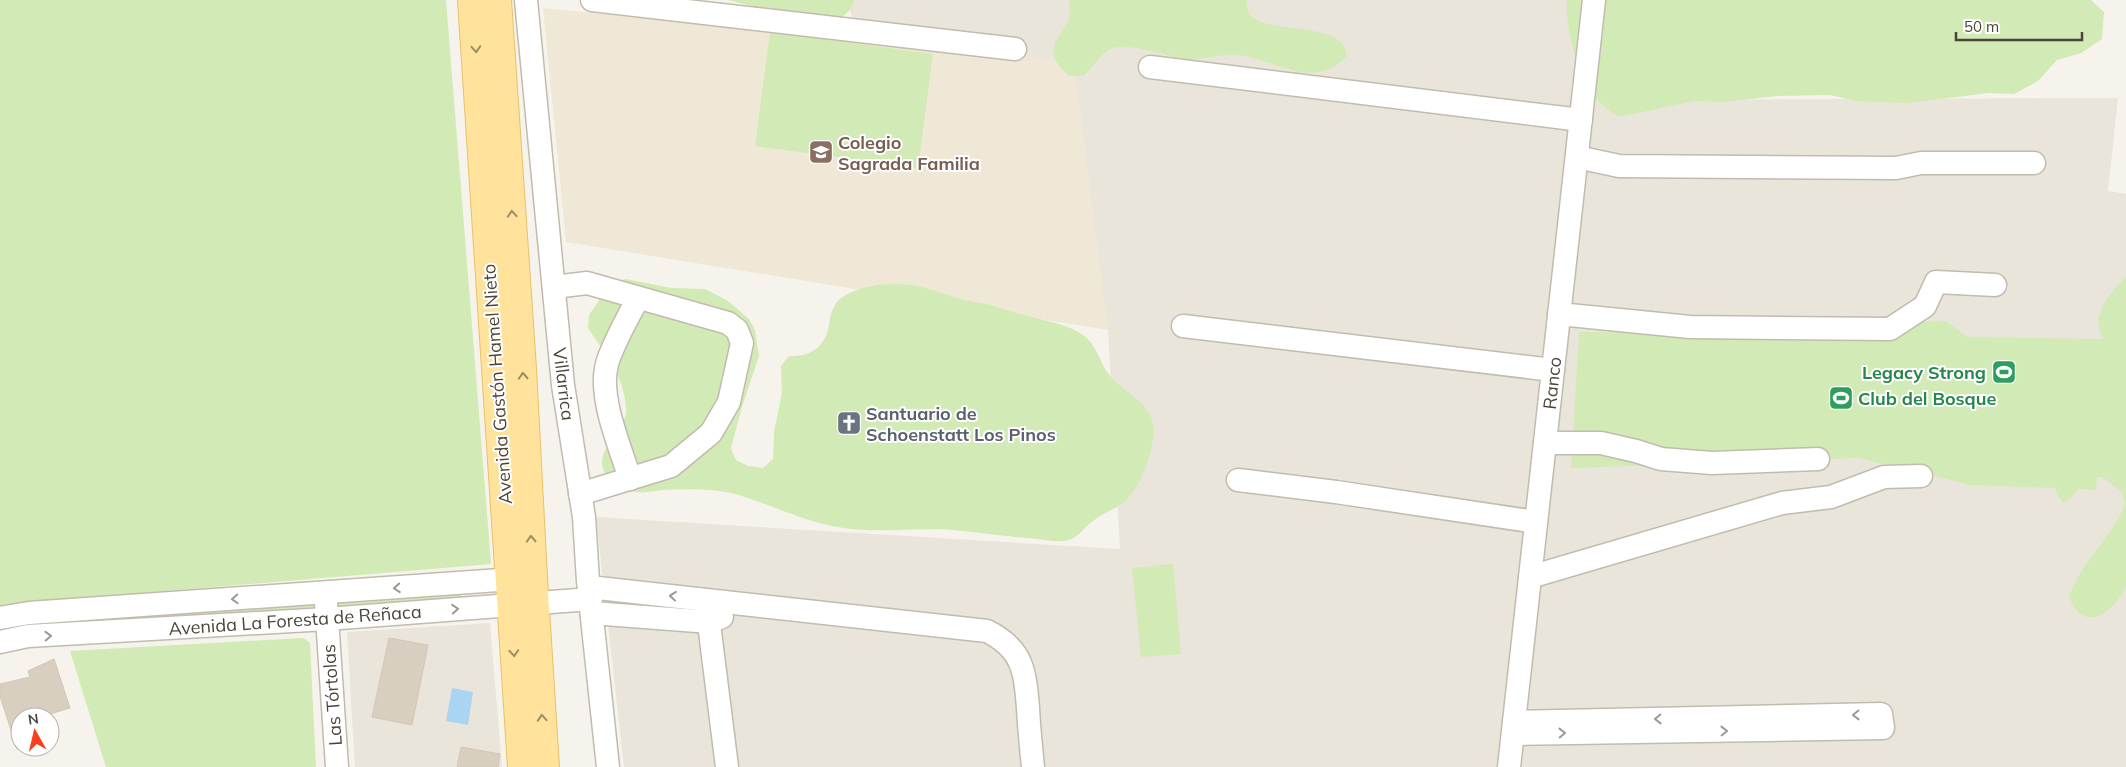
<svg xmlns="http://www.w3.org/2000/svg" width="2126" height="767" font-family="Mulish,sans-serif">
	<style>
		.residential { fill: #eae5da }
		.education { fill: #efe8d6 }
		.green { fill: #d2eab5 }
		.water { fill: #a9d4f2 }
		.building { fill: #d8cfc1; stroke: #d3c7b4 }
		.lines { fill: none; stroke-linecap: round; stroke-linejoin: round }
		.minor-casing { stroke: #c2bbae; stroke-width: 25 }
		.major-casing { stroke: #e6c16a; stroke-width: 30 }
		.minor { stroke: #fff; stroke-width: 22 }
		.major { stroke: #ffe39c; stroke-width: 28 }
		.oneway { stroke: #9c8c66 }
		.oneway2 { stroke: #9c9892 }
		.labels { text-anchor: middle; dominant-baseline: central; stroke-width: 4; stroke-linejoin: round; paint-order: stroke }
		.education-label { font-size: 18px; font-weight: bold; fill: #785e54; stroke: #fff; text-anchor: start }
		.leisure-label { font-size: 18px; font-weight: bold; fill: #27864d; stroke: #fff; text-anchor: end }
		.street-label { font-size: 18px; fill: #4b4439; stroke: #fff }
		.worship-label { font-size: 18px; font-weight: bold; fill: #5b616d; stroke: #fff; text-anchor: start }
	</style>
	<rect width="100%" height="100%" fill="#f6f3ec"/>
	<g class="residential">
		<path d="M848,0h730l20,100 520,-2 -10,93 18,3v573h-1502l-28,-250 524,32 -12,-219 -251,-290z"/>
		<path d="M490,623l12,144h-147l-8,-135z"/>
	</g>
	<path class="education" d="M543,8l531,54 34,268 -542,-88z"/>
	<g class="green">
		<path d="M0,0h446l45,564 -491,41z"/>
		<path d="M728,0h126l-4,10 -9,8 -78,-9z"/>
		<path d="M1069,0h179l-2,2c1,4 2,8 3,11 12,21 79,9 94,32 2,3 3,7 4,11 -34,36 -70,3 -110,-1 -19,-2 -38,7 -57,3 -19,-3 -48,-15 -67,-10 -11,3 -21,21 -30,28h-14l-10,-10 -6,-12 2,-12 15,-23z"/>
		<path d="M1567,0h524l13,12 -2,27 -21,14 -24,7 -19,21 -24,13 -25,-1 -81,10 -52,-2 -26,-6 -52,1 -55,6 -28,-1 -77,16c-7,-6 -16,-11 -21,-18 -19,-25 -32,-68 -30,-99z"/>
		<path d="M770,32l163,22 -15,114 -163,-22z"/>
		<path d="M2126,277v310c-13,26 -42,48 -57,10 12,-35 42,-59 56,-92l-3,-13 -20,-15h-5l-1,13 -18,-1 -5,7 -10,7 -7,-11v-4l-85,-3 -113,-27 -287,10 8,-136 324,3 18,-13 25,-1 21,16 137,2c-2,-3 -5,-8 -5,-11 -4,-18 15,-40 27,-51z"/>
		<path d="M626,279l45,9 34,1 23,12 21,18 6,11 4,26 -17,51 -11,41 5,12 12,6 15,2 10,-9 1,-27 8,-39 -1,-27 8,-10c22,1 36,-9 40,-31 1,-9 3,-16 8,-23 14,-15 46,-19 65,-18 20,1 36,8 55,14 10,3 20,4 30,6 16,5 32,10 49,14 15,4 33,7 47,17 15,11 16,27 27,41 11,14 32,22 40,39 11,21 -8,72 -25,86 -9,8 -22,12 -32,20 -9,6 -14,16 -24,19 -10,3 -21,0 -31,-1 -25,-2 -50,-5 -75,-8 -39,-5 -80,3 -119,-3 -40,-5 -74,-25 -113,-35 -22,-5 -46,-4 -69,-3 -8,1 -17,3 -25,2 -9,-1 -22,-6 -28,-13 -22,-25 15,-45 17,-67 1,-4 -1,-8 -1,-13 -5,-29 -21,-47 -37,-71l1,-13 15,-22 10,-10z"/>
		<path d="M1173,564l8,90 -40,3 -9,-89z"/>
		<path d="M461,593l1,6 -123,9 -2,-3 1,-3z"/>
		<path d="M315,603l2,6 -317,25v-8z"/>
		<path d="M303,638l7,5 6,124h-210l-36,-116z"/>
	</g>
	<path class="water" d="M452,688l21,4 -5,33 -22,-4z"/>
	<g class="building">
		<path d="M389,638l39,7 -16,80 -40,-8z"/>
		<path d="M54,659l16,49 -20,6 2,3h-32v32h-3l-17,-53v-12l30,-7 -2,-6z"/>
		<path d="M461,747l39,7 -2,13h-41z"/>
	</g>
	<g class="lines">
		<defs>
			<g id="minor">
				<path d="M526,0l37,385 21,132 4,64 20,186"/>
				<path d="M592,0l423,49"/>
				<path d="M1150,67l431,53"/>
				<path d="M1577,157l42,9 277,2 25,-5h113"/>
				<path d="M554,287l33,-4 141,40 9,7 5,13 -13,59 -18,31 -40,33 -91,28"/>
				<path d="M1559,314l131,13 200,2 35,-23 11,-24 59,3"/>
				<path d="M1183,326l370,44"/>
				<path d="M1545,443h56l35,8 25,8 51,4 106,-4"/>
				<path d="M630,479c-10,-33 -32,-82 -23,-115 5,-19 22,-48 31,-66"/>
				<path d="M1238,480l98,12 200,30"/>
				<path d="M1530,577l252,-74 49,-6 53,-20 37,-1"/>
				<path d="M589,587l398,44c36,18 38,40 41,77 1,20 3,39 5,59"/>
				<path d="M706,600l21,167"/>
				<path d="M326,603l11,164"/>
				<path d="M592,613l118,9 12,-5"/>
				<path d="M0,618l29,-5 498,-35"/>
				<path d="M0,642l28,-6 299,-17 264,-20"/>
				<path d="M1513,734l370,-6 -2,-14 -367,8"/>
				<path d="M1509,767l85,-767"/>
			</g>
			<g id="major">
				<path d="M472,0l50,767"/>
				<path d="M497,0l25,369 11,209 12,189"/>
			</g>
		</defs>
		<use href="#minor" class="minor-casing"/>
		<use href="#major" class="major-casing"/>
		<use href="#minor" class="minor"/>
		<use href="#major" class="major"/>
	</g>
	<defs><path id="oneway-chevron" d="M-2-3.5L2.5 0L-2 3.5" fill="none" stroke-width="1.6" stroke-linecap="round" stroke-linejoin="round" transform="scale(1.25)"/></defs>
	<g class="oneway">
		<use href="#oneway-chevron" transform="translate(476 49) rotate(86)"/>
		<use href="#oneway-chevron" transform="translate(512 214) rotate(-94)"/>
		<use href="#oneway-chevron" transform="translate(523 376) rotate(-93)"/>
		<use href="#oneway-chevron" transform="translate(531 539) rotate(-93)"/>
		<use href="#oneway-chevron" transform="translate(514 653) rotate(86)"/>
		<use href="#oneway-chevron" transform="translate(542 718) rotate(-94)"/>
	</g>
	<g class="oneway2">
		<use href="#oneway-chevron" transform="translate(397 588) rotate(176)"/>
		<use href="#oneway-chevron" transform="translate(673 596) rotate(-174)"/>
		<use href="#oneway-chevron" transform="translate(235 599) rotate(177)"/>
		<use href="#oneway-chevron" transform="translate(455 609) rotate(-5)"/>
		<use href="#oneway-chevron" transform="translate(48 636) rotate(-3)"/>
		<use href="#oneway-chevron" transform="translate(1856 715) rotate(179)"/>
		<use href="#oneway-chevron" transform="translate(1658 719) rotate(179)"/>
		<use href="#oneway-chevron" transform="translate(1724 731) rotate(-1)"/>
		<use href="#oneway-chevron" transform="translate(1562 733) rotate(-1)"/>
	</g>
	<defs>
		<symbol id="school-square" viewBox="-11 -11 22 22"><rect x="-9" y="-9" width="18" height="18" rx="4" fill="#8d6e63" stroke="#fff"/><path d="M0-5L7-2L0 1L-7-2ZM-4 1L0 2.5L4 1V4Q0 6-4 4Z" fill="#fff"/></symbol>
		<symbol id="stadium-square" viewBox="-11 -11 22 22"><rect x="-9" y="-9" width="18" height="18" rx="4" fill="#2e9e5b" stroke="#fff"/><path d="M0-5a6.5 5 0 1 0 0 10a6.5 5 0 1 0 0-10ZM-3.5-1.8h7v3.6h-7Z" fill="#fff"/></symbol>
		<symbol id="church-square" viewBox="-11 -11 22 22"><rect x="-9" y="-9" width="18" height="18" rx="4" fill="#6b7280" stroke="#fff"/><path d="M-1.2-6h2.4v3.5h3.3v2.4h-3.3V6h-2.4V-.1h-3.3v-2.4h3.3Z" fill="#fff"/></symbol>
	</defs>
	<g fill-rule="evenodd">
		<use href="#school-square" x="807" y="138" width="28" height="28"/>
		<use href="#stadium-square" x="1990" y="358" width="28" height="28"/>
		<use href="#stadium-square" x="1827" y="384" width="28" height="28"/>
		<use href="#church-square" x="835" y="409" width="28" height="28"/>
	</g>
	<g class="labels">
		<g class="education-label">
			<text x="838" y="142">Colegio<tspan x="838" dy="21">Sagrada Familia</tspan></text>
		</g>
		<g class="leisure-label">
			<text x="1986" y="372">Legacy Strong</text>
			<text x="1858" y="398" text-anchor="start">Club del Bosque</text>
		</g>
		<g class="street-label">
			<text transform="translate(1552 383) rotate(-84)">Ranco</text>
			<text transform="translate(497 384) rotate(-94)">Avenida Gastón Hamel Nieto</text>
			<text transform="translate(564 384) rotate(83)">Villarrica</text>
			<text transform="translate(295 620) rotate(-4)">Avenida La Foresta de Reñaca</text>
			<text transform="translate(332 695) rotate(-94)">Las Tórtolas</text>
		</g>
		<g class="worship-label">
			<text x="866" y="413">Santuario de<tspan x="866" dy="21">Schoenstatt Los Pinos</tspan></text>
		</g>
	</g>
	<g transform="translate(35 732) rotate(352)"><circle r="24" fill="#ffffff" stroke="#b7b4b0"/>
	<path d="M0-4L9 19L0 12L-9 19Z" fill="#fc3f1d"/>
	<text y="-8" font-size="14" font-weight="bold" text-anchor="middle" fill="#4b4439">N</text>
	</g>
	<path d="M1956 32v8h126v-8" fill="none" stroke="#4b4439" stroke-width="2.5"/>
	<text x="1964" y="32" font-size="15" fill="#4b4439" stroke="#ffffff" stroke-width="4" paint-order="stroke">50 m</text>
</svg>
